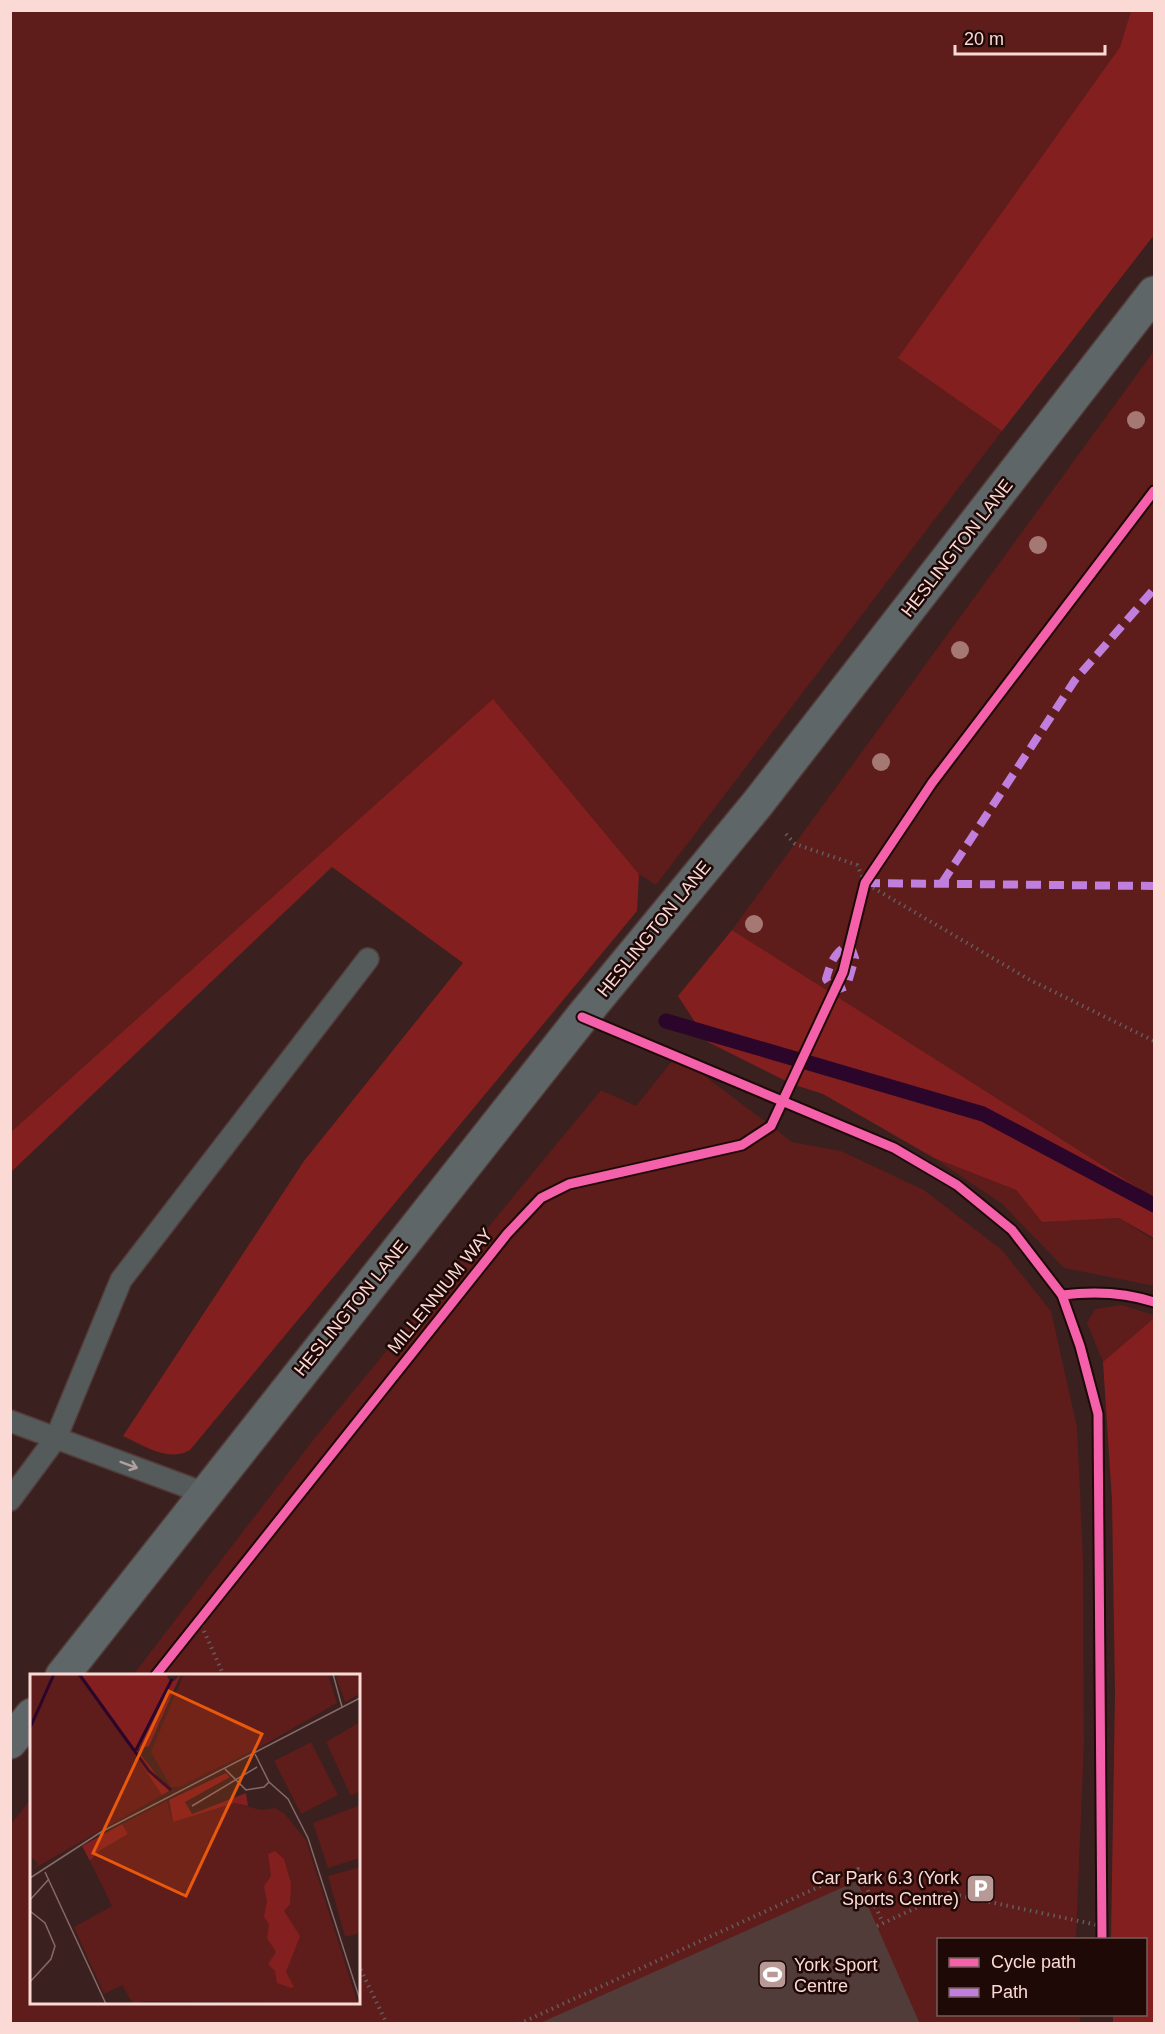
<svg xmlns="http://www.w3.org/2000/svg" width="1165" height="2034" font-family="Arial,sans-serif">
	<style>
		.green { fill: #5e1c1a }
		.forest { fill: #83201f }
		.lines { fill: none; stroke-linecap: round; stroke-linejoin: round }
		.stream { stroke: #2b052a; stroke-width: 15 }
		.building { fill: #523c3a }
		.lane-casing { stroke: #523c3a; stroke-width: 24 }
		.secondary-casing { stroke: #523c3a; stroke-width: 36 }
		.path { stroke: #625e5e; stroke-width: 4; stroke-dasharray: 1.5 4.5; stroke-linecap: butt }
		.lane { stroke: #555b5b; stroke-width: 21 }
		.secondary { stroke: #5f6667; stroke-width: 33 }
		.quiet { stroke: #c07fdc; stroke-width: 8; stroke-dasharray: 15 8; stroke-linecap: butt }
		.cycleway-casing { stroke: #1e0907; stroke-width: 13 }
		.cycleway { stroke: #f560ab; stroke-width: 9 }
		.tree { fill: #a57873 }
		.oneway { stroke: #b0a19f }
		.labels { text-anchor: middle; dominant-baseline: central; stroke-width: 5; stroke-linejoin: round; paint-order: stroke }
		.street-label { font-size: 18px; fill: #fbdad6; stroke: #1e0907 }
		.poi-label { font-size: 18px; fill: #fbdad6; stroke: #1e0907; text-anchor: end }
		.inset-river { fill: none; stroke: #2b052a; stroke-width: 3 }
		.inset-road { fill: none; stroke: #876a68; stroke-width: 1.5 }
		.view { fill: #e8590c; fill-opacity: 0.15; stroke: #e8590c; stroke-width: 3 }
		.inset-edge { fill: none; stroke: #fbdad6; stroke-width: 3 }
	</style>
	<rect width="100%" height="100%" fill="#3a201e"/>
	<g class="green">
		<path d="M11,11h1120l-11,36 -221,311 103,73 -346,454 -17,-11 -146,-174 -482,432z"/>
		<path d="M1154,351v847l-422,-268z"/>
		<path d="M677,1055l115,87 49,9 83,39 78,60 49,61 26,116 6,131 1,183 -8,198 -138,1v74l142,1v8l-1069,1v-200l20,-25 1,203h326v-326l-225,-1 181,-236 287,-349 35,16z"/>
		<path d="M934,1158l82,32 26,32 77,-4 35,22v46l-90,-18 -62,-64z"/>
		<path d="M1122,1305l32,10v3l-51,44 -16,-39 8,-14z"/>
	</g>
	<g class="forest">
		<path d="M1131,11h23v224l-152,196 -104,-73 222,-311z"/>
		<path d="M493,699l146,175 -2,37 -447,539c-22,13 -47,-5 -67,-14l181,-275 159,-198 -131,-96 -321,305v-40z"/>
		<path d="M732,930l422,268v40l-35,-20 -77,4 -26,-32 -82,-32 -111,-64 -31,-10 -84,-42 -30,-46z"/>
		<path d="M1154,1318v705h-41v-8l33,-1v-74l-35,-1 4,-246 -3,-193 -9,-138z"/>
	</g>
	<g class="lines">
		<path class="stream" d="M666,1021l317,93 171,91"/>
	</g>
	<path class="building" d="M857,1881l63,143h-382z"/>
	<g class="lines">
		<defs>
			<g id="lane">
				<path d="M10,1421l194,72"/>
				<path d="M10,1500l46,-62 65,-158 247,-321"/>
			</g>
			<g id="secondary">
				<path d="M62,1676l520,-659 176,-214 396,-510"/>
				<path d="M10,1742l22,-27"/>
			</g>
		</defs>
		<use href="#lane" class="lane-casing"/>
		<use href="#secondary" class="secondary-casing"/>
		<g class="path">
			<path d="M786,834l9,10 62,21 8,18 165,97 124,61"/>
			<path d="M199,1620l25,56"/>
			<path d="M877,1926l71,-33 154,33"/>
			<path d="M358,1964l29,60"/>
			<path d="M519,2024l339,-155 25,54"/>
		</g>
		<use href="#lane" class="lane"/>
		<use href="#secondary" class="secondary"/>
		<g class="quiet">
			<path d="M865,883l289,3"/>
			<path d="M942,883l133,-203 79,-91"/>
			<path d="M850,944l5,14 -8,28 -13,5 -8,-12c5,-17 8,-27 24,-35z"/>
		</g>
		<defs>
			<g id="cycleway">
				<path d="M582,1017l312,131 63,37 55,45 50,65 18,51 18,68 4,526"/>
				<path d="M1062,1295c32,-4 62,-3 92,7"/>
				<path d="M155,1676l352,-442 34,-36 28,-14 173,-39 29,-19 72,-154 22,-89 67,-100 222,-292"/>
			</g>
		</defs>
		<use href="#cycleway" class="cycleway-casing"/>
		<use href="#cycleway" class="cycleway"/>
	</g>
	<g class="tree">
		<circle cx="1136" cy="420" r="9"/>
		<circle cx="1038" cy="545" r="9"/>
		<circle cx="960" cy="650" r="9"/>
		<circle cx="881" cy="762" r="9"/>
		<circle cx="754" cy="924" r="9"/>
	</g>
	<defs><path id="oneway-shaft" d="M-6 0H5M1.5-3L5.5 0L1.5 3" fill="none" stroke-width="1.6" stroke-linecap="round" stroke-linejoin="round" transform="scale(1.5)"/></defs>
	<use class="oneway" href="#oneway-shaft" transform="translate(129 1465) rotate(20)"/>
	<defs>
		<symbol id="parking-square" viewBox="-11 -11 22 22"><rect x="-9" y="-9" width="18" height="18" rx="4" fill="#b79996" stroke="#1e0907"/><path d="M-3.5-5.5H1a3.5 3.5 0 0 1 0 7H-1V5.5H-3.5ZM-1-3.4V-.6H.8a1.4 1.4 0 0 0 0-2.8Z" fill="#fff"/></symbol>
		<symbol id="stadium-square" viewBox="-11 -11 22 22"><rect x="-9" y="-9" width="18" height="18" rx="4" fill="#b79996" stroke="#1e0907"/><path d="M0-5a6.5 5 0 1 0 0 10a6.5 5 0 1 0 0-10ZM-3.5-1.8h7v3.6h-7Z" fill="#fff"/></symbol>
	</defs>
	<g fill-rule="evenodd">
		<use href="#parking-square" x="964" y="1872" width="33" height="33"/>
		<use href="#stadium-square" x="756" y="1958" width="33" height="33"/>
	</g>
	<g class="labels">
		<g class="street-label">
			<text transform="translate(957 548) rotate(-52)">HESLINGTON LANE</text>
			<text transform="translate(654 929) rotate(-51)">HESLINGTON LANE</text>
			<text transform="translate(440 1291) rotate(-51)">MILLENNIUM WAY</text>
			<text transform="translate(351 1308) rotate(-51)">HESLINGTON LANE</text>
		</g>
		<g class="poi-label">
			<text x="959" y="1878">Car Park 6.3 (York<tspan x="959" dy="21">Sports Centre)</tspan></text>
			<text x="794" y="1965" text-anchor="start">York Sport<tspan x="794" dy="21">Centre</tspan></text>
		</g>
	</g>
	<g transform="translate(30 1674)">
		<rect width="330" height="330" fill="#3a201e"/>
		<path d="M0,0h51l81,121 -132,76 8,-7 -8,-8zM158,0h140l9,29 -75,43 -83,41h-8l-20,-35 32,-76zM314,0h16v20l-15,8 -9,-25zM330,48v69l-9,5 -25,-54zM281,68l27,53 -37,19 -27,-53zM137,127l6,21 62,-19 26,7 14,-2 9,5 22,27 52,164 -212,-3 -13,3 -11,-19 -18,9 -30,-67 38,-21 -22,-45 9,-10 29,-17 -6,-10zM330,131v53l-32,10 -15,-45zM330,193v66l-15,4 -17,-61z" fill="#5e1c1a"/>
		<path d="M51,0h86l1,5 6,2 7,-7 -32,72 -12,4 32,41 -7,4zM196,99l4,4 -45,25 7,12 54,-21 2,13 -13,-3 -62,19 -4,-22zM92,150l6,10 -29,17 -9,10 -8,-15zM245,177l9,8 7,24 -1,21 -6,7 16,25 -14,36 8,15 -3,1 -14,-5 -2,-12 -7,-7 8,-12 -9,-14 2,-14 -5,-7 3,-16 -3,-15 7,-10 -3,-22z" fill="#83201f"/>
		<path class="inset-river" d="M49,0l70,97 22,19M0,54l24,-54M106,76l36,-71"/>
		<path class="inset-road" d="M303,0l9,33M195,95l21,21 18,-3 5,-5 -14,-28M239,108l19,17 20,39 52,162M162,132l65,-39M15,198l61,132M0,204l71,-46 259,-134M0,226l19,-21M0,237l15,12 10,23 -4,13 -21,23"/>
		<path class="view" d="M139,17l93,43 -76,162 -93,-43z"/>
		<rect width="330" height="330" class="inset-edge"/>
	</g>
	<rect width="1165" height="2034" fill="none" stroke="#fbdad6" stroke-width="24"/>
	<rect x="937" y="1938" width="210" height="78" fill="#1e0907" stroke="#765d5a" stroke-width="1.5"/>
	<rect x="949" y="1958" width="30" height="9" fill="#f560ab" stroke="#765d5a" stroke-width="1.5"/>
	<text x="991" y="1968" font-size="18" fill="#fbdad6">Cycle path</text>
	<rect x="949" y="1988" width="30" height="9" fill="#c07fdc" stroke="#765d5a" stroke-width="1.5"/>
	<text x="991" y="1998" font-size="18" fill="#fbdad6">Path</text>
	<path d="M955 45v9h150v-9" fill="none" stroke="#fbdad6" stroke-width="3"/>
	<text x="964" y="45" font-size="18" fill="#fbdad6" stroke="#1e0907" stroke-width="4.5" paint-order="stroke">20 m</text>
</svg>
